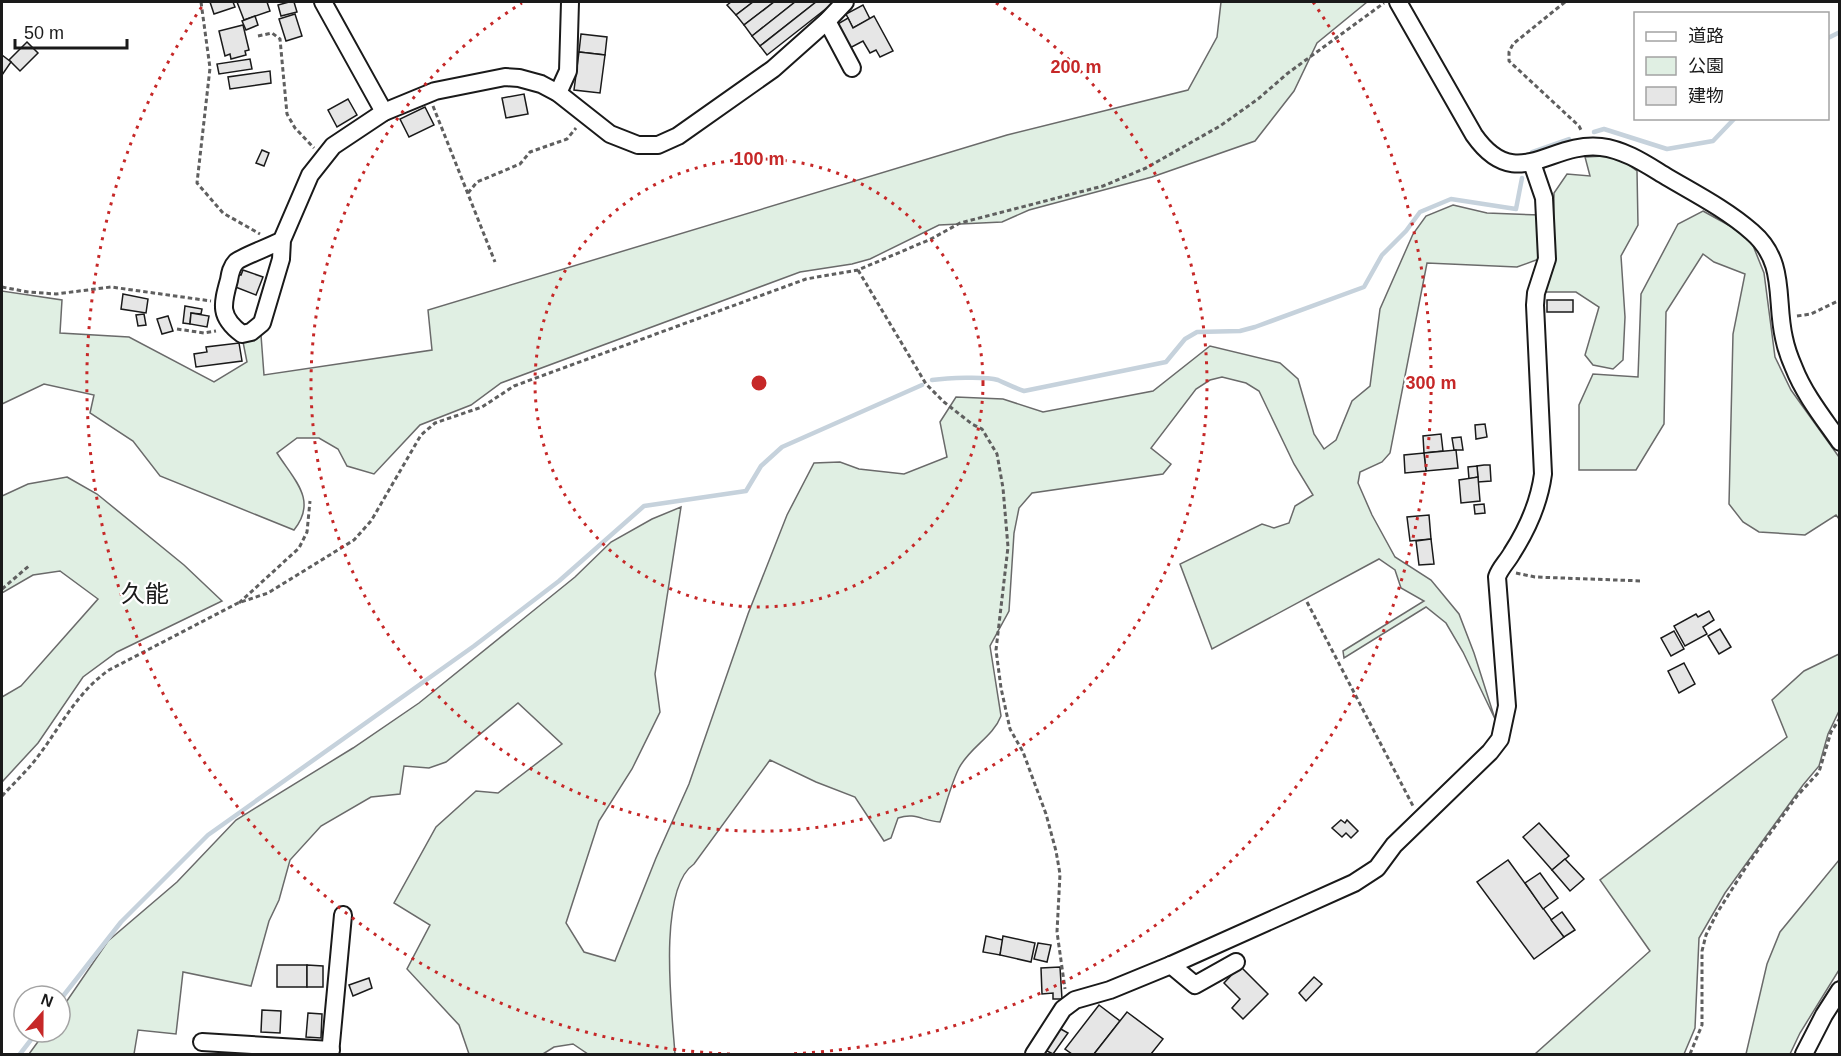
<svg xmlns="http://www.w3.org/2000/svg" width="1841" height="1056" font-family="Arial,'Noto Sans JP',sans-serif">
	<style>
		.green { fill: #e0efe3; stroke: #6a6a6a; stroke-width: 1.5 }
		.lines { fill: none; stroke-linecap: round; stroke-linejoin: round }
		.stream { stroke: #c6d2dc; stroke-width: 4.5 }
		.building { fill: #e6e6e6; stroke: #1a1a1a; stroke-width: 1.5 }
		.minor-casing { stroke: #1a1a1a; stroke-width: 20 }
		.path { stroke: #5f5f5f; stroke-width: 3; stroke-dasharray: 4.5 3; stroke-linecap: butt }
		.minor { stroke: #fff; stroke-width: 16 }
		.ring { fill: none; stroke: #c62828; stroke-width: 3; stroke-dasharray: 3 6 }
		.labels { text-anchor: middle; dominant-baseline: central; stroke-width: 4.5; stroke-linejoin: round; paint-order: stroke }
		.quarter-label { font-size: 24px; fill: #1a1a1a; stroke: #fff }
		.centre { fill: #c62828; stroke: #fff; stroke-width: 3 }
		.ring-label { font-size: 18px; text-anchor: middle; font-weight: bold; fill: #c62828; stroke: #fff; stroke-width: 4.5; stroke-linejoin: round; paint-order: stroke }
	</style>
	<rect width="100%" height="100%" fill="#fff"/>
	<g class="green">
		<path d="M1221,2h146l-50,41 -23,48 -39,50 -103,36 -123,33 -27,12 -63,3 -69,34 -18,5 -52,8 -299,111 -30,22 -51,20 -46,49 -27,-8 -9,-17 -19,-11h-22l-20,15c17,27 41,47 17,77l-134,-54 -27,-35 -43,-28 4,-18 -50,-11 -42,20v-113l60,9 -2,33 69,4 85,45 33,-20 -5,-25 19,-2 3,40 168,-25 -4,-40 579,-175 181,-45 29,-53z"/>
		<path d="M1604,156l15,2 18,13 1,54 -17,31 4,61 -2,43 -10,9 -20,-4 -8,-10 14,-48 -23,-15h-31l8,-37 1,-62 13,-19 23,2 -5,-19z"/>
		<path d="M1453,205l34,8 53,2 -1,44 -22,8 -90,-4 -37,190 -8,9 -22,10 -2,11 14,32 23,42 36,23 28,34 15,39 21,66 -32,-67 -17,-29 -20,-16 -82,51 -1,-7 81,-50 -23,-13 -6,-18 -16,-11 -167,90 -32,-85 82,-40 12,4 15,-5 6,-17 18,-11 -19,-31 -35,-73 -13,-8 -24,-6 -12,3 -14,9 -45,59 20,16 -8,10 -131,19 -13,15 -5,25 -5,78 -19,35 11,70c-8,21 -31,31 -42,52 -8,16 -13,37 -19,54 -18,-1 -24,-10 -42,-4l-7,20 -7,3 -29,-44 -39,-15 -46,-22 -76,104c-37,25 -22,148 -19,190h-87l-15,-10 -19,3 -11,7h-74l-10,-29 -52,-56 23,-44 -36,-22 42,-76 40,-36 22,2 64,-49 -44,-41 -72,59 -17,6 -25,-2 -4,28 -29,3 -50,29 -31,34 -11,40 -10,21 -18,65 -68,-14 -7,62 -38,-4 -4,24h-105l16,-22h15v-21l48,-70 69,-59 59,-62 117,-72 66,-45 156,-126 36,-35 41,-23 29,-12 -26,167 5,38 -28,57 -33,52 -33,102 18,29 31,9 41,-103 33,-74 59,-170 39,-99 27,-52 26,-1 19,7 45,5 43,-17 -7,-35 16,-25 47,2 40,13 110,-21 57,-45 70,17 18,16 16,55 10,15 12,-9 16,-39 18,-15 10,-77 33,-75 13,-18z"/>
		<path d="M1703,211l29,16 20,16 12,30 11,84 16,33 48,67v62l-3,-4 -31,20 -46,-3 -16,-10 -14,-18 4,-170 12,-60 -31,-12 -11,-8 -37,58 -2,112 -28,46h-57v-65l14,-31 45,3 3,-83 37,-70z"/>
		<path d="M67,477l30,17 87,71 38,36 -105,51 -34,25 -45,66 -36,39v-85l19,-11 77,-87 -38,-28 -27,4 -31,18v-97l26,-12z"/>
		<path d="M1839,654v57l-11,23 -9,32 -16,19 -78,108 -26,45 -4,90 -11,26h-149l115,-103 -50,-71 187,-143 -15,-37 32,-29z"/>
		<path d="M1839,860v110l-39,63 -10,21h-44l21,-90 13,-32z"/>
	</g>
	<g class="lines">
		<g class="stream">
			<path d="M1828,38l12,-6"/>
			<path d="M1594,132l10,-3 63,20 46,-8 22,-23"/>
			<path d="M1532,152l37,-13"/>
			<path d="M932,380c15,-2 53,-4 66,0 9,4 17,8 26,11l142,-29 19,-23 12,-7 43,-1 15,-4 109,-40 18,-32 24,-24 14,-19 31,-13 65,10 6,-31"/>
			<path d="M60,1000l61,-78 87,-87 266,-189 85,-65 85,-75 102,-15 15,-25 21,-19 140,-62"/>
			<path d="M20,1054l17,-22"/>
		</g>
	</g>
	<g class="building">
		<path d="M210,2h23l2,5 -21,7z"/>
		<path d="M237,2h30l3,9 -26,9z"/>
		<path d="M289,2h5l3,10 -16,4 -3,-11z"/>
		<path d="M731,2h22l-17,13 -9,-10z"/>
		<path d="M753,2h21l-30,23 -8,-10z"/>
		<path d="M774,2h21l-43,34 -8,-11z"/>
		<path d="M795,2h21l-56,44 -8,-10z"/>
		<path d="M816,2h14l2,2 -65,51 -7,-9z"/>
		<path d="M863,5l7,14 -17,9 -7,-14z"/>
		<path d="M295,14l7,22 -16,5 -7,-22z"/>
		<path d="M255,16l3,9 -12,5 -4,-9z"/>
		<path d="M874,16l19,35 -13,6 -4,-7 -6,3 -7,-12 -15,8 -12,-24 12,-7 5,10z"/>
		<path d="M243,25l6,25 -4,1 1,4 -15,4 -1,-5 -5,2 -6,-25z"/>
		<path d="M581,34l26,3 -2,18 -26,-3z"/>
		<path d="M27,42l11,11 -18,18 -11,-11z"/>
		<path d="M579,52l26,3 -5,38 -26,-3z"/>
		<path d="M2,55l9,7 -9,13z"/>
		<path d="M250,59l2,10 -33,5 -2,-10z"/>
		<path d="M270,71l1,12 -41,6 -2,-12z"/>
		<path d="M524,94l4,20 -22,4 -4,-20z"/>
		<path d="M348,99l9,16 -20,12 -9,-17z"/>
		<path d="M425,107l9,18 -25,12 -9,-18z"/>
		<path d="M262,150l7,3 -5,13 -8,-3z"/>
		<path d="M243,270l20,7 -7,18 -23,-9 4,-12 4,1z"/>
		<path d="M123,294l25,5 -2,14 -25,-4z"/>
		<rect x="1547" y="300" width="26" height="12"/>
		<path d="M185,306l17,3 -1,5 -10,-1 -1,11 -7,-1z"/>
		<path d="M191,313l18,3 -2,11 -17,-3z"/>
		<path d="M144,314l2,11 -8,1 -2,-11z"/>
		<path d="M168,316l5,15 -11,3 -5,-15z"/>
		<path d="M239,343l3,18 -46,6 -2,-13 13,-2 -1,-5z"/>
		<path d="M1485,424l2,13 -11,2 -1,-14z"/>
		<path d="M1441,434l2,17 -19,2 -1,-17z"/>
		<path d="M1461,437l2,13h-9l-2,-12z"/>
		<path d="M1456,450l2,18 -32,3 -2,-18z"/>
		<path d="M1424,453l2,18 -21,2 -1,-18z"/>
		<path d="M1484,465h6l1,16 -13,1 -1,-16z"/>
		<path d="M1477,466l1,11 -9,2 -1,-12z"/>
		<path d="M1478,477l2,24 -19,2 -2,-23z"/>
		<path d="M1484,504l1,9 -10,1 -1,-9z"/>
		<path d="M1429,515l2,24 -21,2 -3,-24z"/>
		<path d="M1431,539l3,25 -15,1 -3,-24z"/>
		<path d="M1709,611l5,9 -11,7 4,7 -22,12 -11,-20 22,-12 2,3z"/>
		<path d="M1720,629l11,18 -12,7 -11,-18z"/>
		<path d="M1674,631l10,18 -13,7 -10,-18z"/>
		<path d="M1684,663l11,21 -16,9 -11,-22z"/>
		<path d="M1341,820l4,3 2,-3 11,11 -7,7 -5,-5 -4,4 -10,-9z"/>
		<path d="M1539,823l30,33 -17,14 -29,-33z"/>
		<path d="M1565,859l19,20 -14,12 -18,-21z"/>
		<path d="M1508,860l56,77 -30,22 -57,-77z"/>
		<path d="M1540,873l18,25 -15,11 -18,-26z"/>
		<path d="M1562,912l13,18 -11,7 -13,-17z"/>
		<path d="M986,936l17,4 -3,15 -17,-3z"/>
		<path d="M1003,936l32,7 -4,19 -31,-7z"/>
		<path d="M1038,943l13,2 -4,17 -13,-3z"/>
		<rect x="277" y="965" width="30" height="22"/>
		<path d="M307,965l16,1v21h-16z"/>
		<path d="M1240,966l28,28 -25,25 -11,-11 8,-9 -16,-16z"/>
		<path d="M1060,967l2,32h-9v-6l-11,1 -1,-26z"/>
		<path d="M1314,977l8,7 -16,17 -7,-8z"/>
		<path d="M369,978l3,10 -19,8 -4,-11z"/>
		<path d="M1099,1005l21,16 -26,33h-22l-7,-5z"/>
		<path d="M262,1010l19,1 -1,22 -19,-1z"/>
		<path d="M1127,1012l36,27 -12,15h-57z"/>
		<path d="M308,1013l14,1 -1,24 -15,-1z"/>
		<path d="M1059,1028l9,5 -15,21 -8,-4z"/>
	</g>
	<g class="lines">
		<defs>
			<g id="minor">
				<path d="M323,2l61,110"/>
				<path d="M1398,2l76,133c42,60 76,6 127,12 25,3 46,18 66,30 29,17 60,33 85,55 35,30 23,68 32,106 2,10 6,21 10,30 10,26 30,51 46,74"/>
				<path d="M827,21l25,47"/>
				<path d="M558,93l10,-22 2,-69"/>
				<path d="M282,240c-10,6 -41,17 -46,22 -5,5 -6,12 -7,18 -7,25 -10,37 13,54l9,-2 11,-9 19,-64 1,-19 28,-65 23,-29 51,-34 51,-21 70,-14 14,1 22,6 17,9 52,41 28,11h20l20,-9 95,-67 54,-48 18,-19"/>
				<path d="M1171,965l24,20 41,-23"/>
				<path d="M202,1042l129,8"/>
				<path d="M330,1054l13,-139"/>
				<path d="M1034,1054l29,-45 12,-9 35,-10 61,-25 183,-82 23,-15 17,-23 96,-93 10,-13 7,-33 -10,-129c3,-9 10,-15 15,-24 16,-25 27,-49 31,-79l-8,-169 1,-12 11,-34 -3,-61 -12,-35"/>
				<path d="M1804,1054l20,-39 16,-25"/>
			</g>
		</defs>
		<use href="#minor" class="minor-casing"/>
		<g class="path">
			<path d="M201,2l9,66 -13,115 26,30 37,21"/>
			<path d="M1565,2l-52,42 -4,8v9l70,65 3,6"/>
			<path d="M258,36l14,-3 8,6 7,75 8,14 19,20"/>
			<path d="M433,106l62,156"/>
			<path d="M468,193l9,-11 43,-18 10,-12 37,-13 9,-11"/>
			<path d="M858,270l68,114 18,18 28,22 10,5 15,25 6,34 5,59 -12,103 5,38 9,41 13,23 23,62 10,37 4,23 -3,58 8,57"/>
			<path d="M2,287l26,5 28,2 55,-7 100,14"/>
			<path d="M1797,316l14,-2 29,-14"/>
			<path d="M177,329l27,4 12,-2"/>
			<path d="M1516,573l19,4 108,4"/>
			<path d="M2,589l28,-24"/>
			<path d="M1307,602l106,204"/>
			<path d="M239,603l60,-55 8,-16 3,-31"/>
			<path d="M2,796c11,-12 24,-24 34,-37 24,-31 40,-66 73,-89l129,-67 30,-10 86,-53 17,-19 50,-86 14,-12 47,-16 32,-21 292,-107 52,-9 73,-31 29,-16 143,-37 43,-18 74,-42 38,-27 30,-26 96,-70"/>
			<path d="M1690,1054l12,-29v-74l4,-16 11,-22 31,-49 49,-68 22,-24 12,-40 9,-14"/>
		</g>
		<use href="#minor" class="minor"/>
	</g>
	<g class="ring">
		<circle cx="759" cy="383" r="224"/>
		<path d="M996 3A448 448 0 1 1 522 3"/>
		<path d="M730 1054A672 672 0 0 1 205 2M1313 2A672 672 0 0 1 788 1054"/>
	</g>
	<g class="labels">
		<g class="quarter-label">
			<text x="145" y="593">久能</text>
		</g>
	</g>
	<circle cx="759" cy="383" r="9" class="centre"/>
	<g class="ring-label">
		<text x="1076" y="73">200 m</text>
		<text x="759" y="165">100 m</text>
		<text x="1431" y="389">300 m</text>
	</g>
	<rect width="1841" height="1056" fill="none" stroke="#1a1a1a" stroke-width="6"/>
	<rect x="1634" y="12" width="195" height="108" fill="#ffffff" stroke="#a3a3a3" stroke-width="1.5"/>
	<rect x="1646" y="32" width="30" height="9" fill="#ffffff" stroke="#a3a3a3" stroke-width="1.5"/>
	<text x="1688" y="42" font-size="18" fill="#1a1a1a">道路</text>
	<rect x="1646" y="57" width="30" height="18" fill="#e0efe3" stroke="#a3a3a3" stroke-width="1.5"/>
	<text x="1688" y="72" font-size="18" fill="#1a1a1a">公園</text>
	<rect x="1646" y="87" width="30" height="18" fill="#e6e6e6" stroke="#a3a3a3" stroke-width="1.5"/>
	<text x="1688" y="102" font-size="18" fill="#1a1a1a">建物</text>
	<g transform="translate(42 1014) rotate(21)"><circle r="28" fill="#ffffff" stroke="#a3a3a3" stroke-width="1.5"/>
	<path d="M0-4.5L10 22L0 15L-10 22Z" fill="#c62828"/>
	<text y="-9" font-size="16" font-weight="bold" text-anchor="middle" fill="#1a1a1a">N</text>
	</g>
	<path d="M15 39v9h112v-9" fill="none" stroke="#1a1a1a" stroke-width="3"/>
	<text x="24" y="39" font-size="18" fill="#1a1a1a" stroke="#ffffff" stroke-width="4.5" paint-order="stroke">50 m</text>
</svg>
